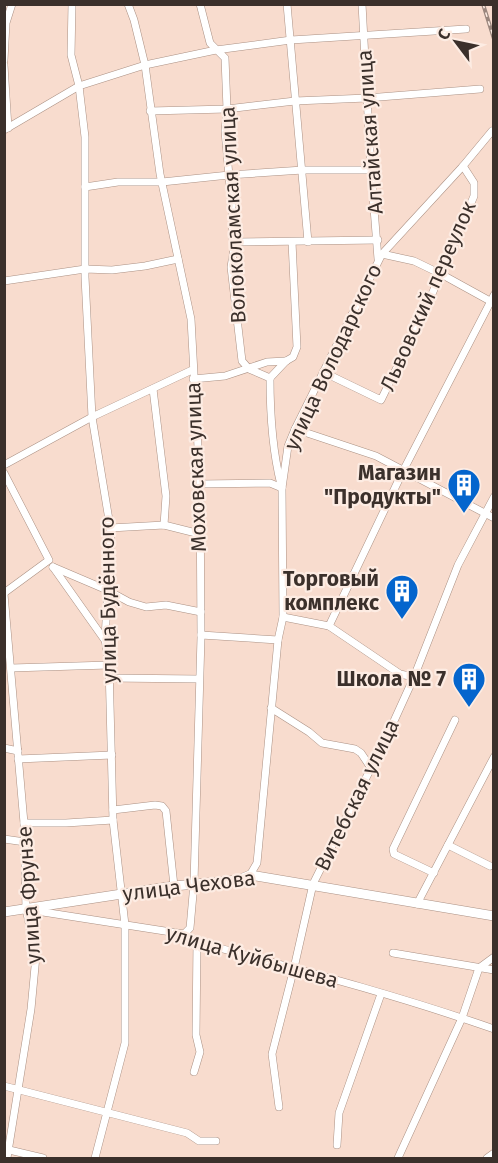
<svg xmlns="http://www.w3.org/2000/svg" width="498" height="1163" font-family="'Fira Sans',sans-serif">
	<style>
		.lines { fill: none; stroke-linecap: round; stroke-linejoin: round }
		.street-casing { stroke: #ab9184; stroke-width: 8 }
		.secondary-casing { stroke: #ab9184; stroke-width: 10 }
		.street { stroke: #fff; stroke-width: 7 }
		.secondary { stroke: #fff; stroke-width: 9 }
		.rail-casing { stroke: #9a867d; stroke-width: 4 }
		.rail { stroke: #fdece3; stroke-width: 1.5; stroke-dasharray: 4.5; stroke-linecap: butt }
		.labels { text-anchor: middle; dominant-baseline: central; stroke-width: 4.5; stroke-linejoin: round; paint-order: stroke }
		.street-label { font-size: 21px; fill: #3b302b; stroke: #fdece3 }
		.poi-label { font-size: 21px; font-weight: bold; fill: #3b302b; stroke: #fdece3; text-anchor: end }
	</style>
	<rect width="100%" height="100%" fill="#f8dcce"/>
	<g class="lines">
		<defs>
			<g id="street">
				<path d="M72,4l-1,51 8,31 6,51v140l7,140 19,115 -6,107 4,26 4,155 12,105v118l-30,115"/>
				<path d="M128,4l6,16 11,45 15,109 31,145 9,165 1,153 -7,246 -4,45 -6,6"/>
				<path d="M200,4l10,39 15,15 2,51 -2,22 8,90 -1,16 3,5 -4,25 11,94 7,8 21,9c0,37 2,71 11,107"/>
				<path d="M287,4l21,238"/>
				<path d="M362,4l9,166 7,89"/>
				<path d="M4,60l2,-37 6,-19"/>
				<path d="M4,65l4,63"/>
				<path d="M150,111l77,-2 68,-8 72,-3 113,-9"/>
				<path d="M4,130l75,-44 66,-21 71,-15 75,-10 175,-11"/>
				<path d="M85,187l33,-5h44l67,-7 74,-5h68"/>
				<path d="M235,242l143,-2"/>
				<path d="M382,254l32,7 27,13 49,27"/>
				<path d="M4,281l81,-12 27,1 33,-4 33,-7"/>
				<path d="M323,372l58,28 45,-92 48,-112v-13l-11,-17"/>
				<path d="M270,378l16,-17 7,-4 4,-10 -5,-105"/>
				<path d="M193,379l32,-3 42,-14 19,-1"/>
				<path d="M153,389l13,107 -2,29"/>
				<path d="M295,429l81,27 118,62"/>
				<path d="M4,465l88,-48 100,-47"/>
				<path d="M4,473l45,87 -45,33"/>
				<path d="M200,484l70,-1 12,5"/>
				<path d="M110,528l54,-3 36,9"/>
				<path d="M53,567l54,23 22,12 17,5 20,-2 35,7"/>
				<path d="M53,567l51,72"/>
				<path d="M4,594l20,229 2,86 10,47 -5,53 -24,149"/>
				<path d="M283,617l46,9 71,48 14,3"/>
				<path d="M329,626l74,-155 91,-176"/>
				<path d="M201,635l77,5"/>
				<path d="M11,668l98,-3"/>
				<path d="M109,678l90,1"/>
				<path d="M271,708l38,24 13,11 33,6 6,4 10,15"/>
				<path d="M4,748l14,3"/>
				<path d="M18,759l94,-4"/>
				<path d="M113,810l42,-5 7,1 4,5 8,75"/>
				<path d="M24,823h42l47,-3"/>
				<path d="M4,839l21,3"/>
				<path d="M448,845l42,21"/>
				<path d="M434,873l-40,-19 -1,-5 62,-129"/>
				<path d="M250,875l7,-12 21,-223 5,-23 -1,-129 6,-42 7,-17 87,-175 81,-88 29,-35"/>
				<path d="M417,904l77,-147"/>
				<path d="M30,910l154,24 13,8c100,27 200,53 297,87"/>
				<path d="M393,953l101,17"/>
				<path d="M194,1072l6,-20 -4,-17 1,-93"/>
				<path d="M4,1086l183,47 12,8h17"/>
				<path d="M279,1107l-7,-53 22,-86 19,-84 76,-152 25,-55 44,-112 36,-68"/>
				<path d="M337,1145l2,-32 42,-119"/>
				<path d="M5,1149l38,9"/>
				<path d="M398,1158l64,-140 17,-50 15,-11"/>
				<path d="M487,1158l7,-5"/>
			</g>
			<path id="secondary" d="M4,912l170,-26 64,-6 12,-5 244,41"/>
		</defs>
		<use href="#street" class="street-casing"/>
		<use href="#secondary" class="secondary-casing"/>
		<use href="#street" class="street"/>
		<use href="#secondary" class="secondary"/>
		<defs>
			<path id="rail" d="M483,4l11,35"/>
		</defs>
		<use href="#rail" class="rail-casing"/>
		<use href="#rail" class="rail"/>
	</g>
	<defs>
		<symbol id="building-pin" viewBox="-11 -11 22 30"><path d="M0 17L-7.5 6A9.5 9.5 0 1 1 7.5 6Z" fill="#0465cd" stroke="#fdece3"/><path d="M-4-6H4V6H1V3H-1V6H-4ZM-2.5-4.3h1.7v1.8h-1.7ZM.8-4.3h1.7v1.8H.8ZM-2.5-1h1.7V.8h-1.7ZM.8-1h1.7V.8H.8Z" fill="#fff"/></symbol>
	</defs>
	<g fill-rule="evenodd">
		<use href="#building-pin" x="445" y="466" width="38" height="52"/>
		<use href="#building-pin" x="383" y="572" width="38" height="52"/>
		<use href="#building-pin" x="450" y="660" width="38" height="52"/>
	</g>
	<g class="labels">
		<g class="street-label">
			<text transform="translate(370 132) rotate(-94)">Алтайская улица</text>
			<text transform="translate(233 215) rotate(-93)">Волоколамская улица</text>
			<text transform="translate(428 296) rotate(-66)">Львовский переулок</text>
			<text transform="translate(333 357) rotate(-65)">улица Володарского</text>
			<text transform="translate(196 467) rotate(-92)">Моховская улица</text>
			<text transform="translate(108 600) rotate(-91)">улица Будённого</text>
			<text transform="translate(357 795) rotate(-64)">Витебская улица</text>
			<text transform="translate(189 886) rotate(-7)">улица Чехова</text>
			<text transform="translate(29 895) rotate(-94)">улица Фрунзе</text>
			<text transform="translate(252 957) rotate(16)">улица Куйбышева</text>
		</g>
		<g class="poi-label">
			<text x="441" y="473">Магазин<tspan x="441" dy="24">"Продукты"</tspan></text>
			<text x="379" y="579">Торговый<tspan x="379" dy="24">комплекс</tspan></text>
			<text x="446" y="679">Школа № 7</text>
		</g>
	</g>
	<rect width="498" height="1163" fill="none" stroke="#3b302b" stroke-width="12"/>
	<g transform="translate(456 42) rotate(302)" stroke="#fdece3" stroke-width="4.5" paint-order="stroke">
	<path d="M0-4.5L10 22L0 15L-10 22Z" fill="#3b302b"/>
	<text y="-9" font-size="16" font-weight="bold" text-anchor="middle" fill="#3b302b">С</text>
	</g>
</svg>
